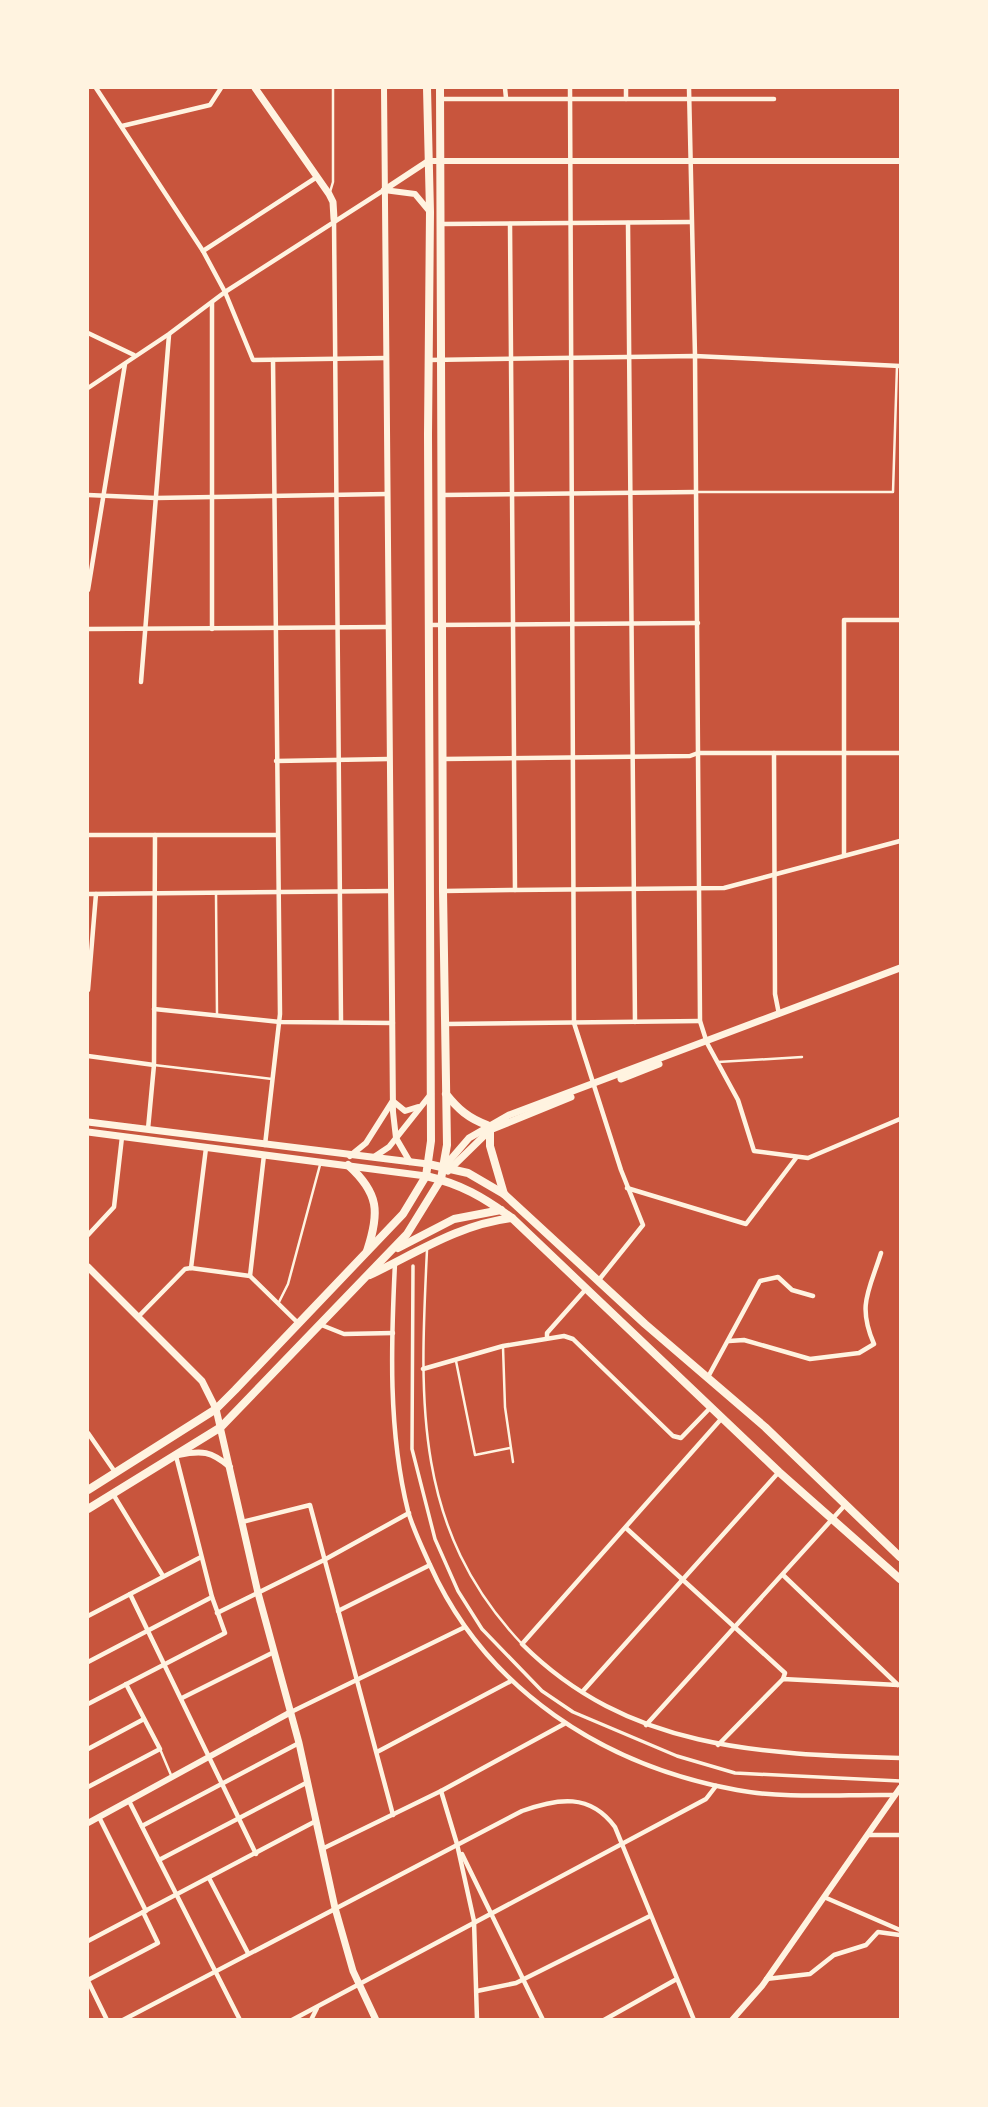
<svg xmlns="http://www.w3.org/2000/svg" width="988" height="2107" font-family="Inter,sans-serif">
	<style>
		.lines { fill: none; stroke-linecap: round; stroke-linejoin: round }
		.service { stroke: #fff3e0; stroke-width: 2.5 }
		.pedestrian { stroke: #fff3e0; stroke-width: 3.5 }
		.minor { stroke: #fff3e0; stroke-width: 4.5 }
		.tertiary { stroke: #fff3e0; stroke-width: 6 }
		.secondary { stroke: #fff3e0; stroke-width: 7 }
		.primary { stroke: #fff3e0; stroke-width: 8 }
	</style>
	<rect width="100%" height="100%" fill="#c8553d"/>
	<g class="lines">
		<g class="service">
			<path d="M330,192l3,-10v-94"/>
			<path d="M697,492h196l4,-126"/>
			<path d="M216,894l1,121"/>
			<path d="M718,1062l84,-5"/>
			<path d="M154,1065l118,14"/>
			<path d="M427,1250c-7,148 -15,278 95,394"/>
			<path d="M279,1302l9,-18 32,-119"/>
			<path d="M503,1347l2,60 8,55"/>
			<path d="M456,1361l19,94 35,-7"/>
			<path d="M160,1749l11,26"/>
		</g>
		<path class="pedestrian" d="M413,1266l-1,183 23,90 23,52 24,38 60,62 31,21 104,44 58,17 165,8"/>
		<g class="minor">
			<path d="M96,88l107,163 22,41 28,68 133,-2"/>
			<path d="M505,88l1,10"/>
			<path d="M570,88l4,935 47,147 22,55 -45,56"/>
			<path d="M626,88v11"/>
			<path d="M689,88l6,268 5,665 7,22 31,57 16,51 54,7 92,-39"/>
			<path d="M441,99h333"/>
			<path d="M122,126l88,-21 11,-17"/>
			<path d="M334,219l7,803"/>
			<path d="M628,223l7,799"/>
			<path d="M442,224l249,-2"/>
			<path d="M203,251l114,-74"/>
			<path d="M88,333l46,22"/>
			<path d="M429,360l266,-4 205,10"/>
			<path d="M88,388l81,-54 56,-42 159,-102"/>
			<path d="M88,495l68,3 231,-4"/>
			<path d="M442,495l254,-3"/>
			<path d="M88,590l37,-226"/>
			<path d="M430,625l268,-2"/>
			<path d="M88,629l299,-2"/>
			<path d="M212,629v-326"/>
			<path d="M141,682l28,-347"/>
			<path d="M774,753l1,241 4,20"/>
			<path d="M443,759l247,-3 8,-3h202"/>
			<path d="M276,761l113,-2"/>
			<path d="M88,835h188"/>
			<path d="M844,855v-235h56"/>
			<path d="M515,890l209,-2 176,-47"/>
			<path d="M444,891l71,-1 -5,-666"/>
			<path d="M88,894l303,-3"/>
			<path d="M88,990l8,-96"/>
			<path d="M154,1009l126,13 113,1"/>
			<path d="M446,1024l254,-3"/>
			<path d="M88,1056l66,9"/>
			<path d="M148,1129l6,-64 1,-230"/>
			<path d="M265,1145l15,-131 -7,-654"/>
			<path d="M627,1188l119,36 50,-66"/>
			<path d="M88,1235l26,-28 8,-70"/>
			<path d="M395,1263c-4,81 -7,168 13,248 5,18 14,36 22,54 56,125 174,201 307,225 46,9 110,4 158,5"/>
			<path d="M191,1268l59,8 47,46"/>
			<path d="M191,1268l15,-120"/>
			<path d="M250,1276l14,-121"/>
			<path d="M138,1317l47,-48 6,-1"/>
			<path d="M319,1324l25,10 49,-1"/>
			<path d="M547,1337v-4l39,-44"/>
			<path d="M729,1341l15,-1 66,19 49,-6 15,-9c-17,-39 -5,-53 7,-91"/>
			<path d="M423,1369l80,-23 61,-10 9,3 100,97 8,2 30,-31"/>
			<path d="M708,1377l52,-96 18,-4 14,13 21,6"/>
			<path d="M722,1418l-200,226c106,106 238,110 378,114"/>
			<path d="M88,1433l27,39"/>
			<path d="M113,1494l50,82"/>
			<path d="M242,1522l68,-17 83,310"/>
			<path d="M626,1528l159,145 -2,6"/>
			<path d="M783,1575l115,110"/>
			<path d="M130,1594l126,260"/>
			<path d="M338,1611l92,-46"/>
			<path d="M217,1613l107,-53 85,-47"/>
			<path d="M88,1616l113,-59"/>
			<path d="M88,1662l124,-65"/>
			<path d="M583,1691l195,-218"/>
			<path d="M182,1698l92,-46"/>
			<path d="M88,1704l137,-71 -13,-36 -36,-141"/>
			<path d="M291,1712l174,-85"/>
			<path d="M646,1725l199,-220"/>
			<path d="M718,1745l65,-66 115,6"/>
			<path d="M88,1749l56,-30"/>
			<path d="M377,1752l134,-71"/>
			<path d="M88,1787l72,-38 -34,-65"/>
			<path d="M441,1791l16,53 17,77 3,99"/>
			<path d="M129,1801l111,219"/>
			<path d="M99,1817l47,94"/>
			<path d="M142,1826l157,-83"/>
			<path d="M868,1835h32"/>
			<path d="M322,1849l119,-58 123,-67"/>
			<path d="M462,1854l81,166"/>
			<path d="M159,1860l147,-77"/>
			<path d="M209,1878l39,75"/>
			<path d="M824,1897l76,33"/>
			<path d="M88,1941l226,-119"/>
			<path d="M766,1979l44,-5 24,-19 32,-10 12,-13 22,3"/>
			<path d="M88,1980l70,-37 -15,-31"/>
			<path d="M88,1981l19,39"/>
			<path d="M477,1991l39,-8 134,-67"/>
			<path d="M123,2020l399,-209c36,-13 68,-18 93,16l79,193"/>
			<path d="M292,2020l414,-221 10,-13"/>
			<path d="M311,2020l6,-12"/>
			<path d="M604,2020l71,-40"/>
		</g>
		<g class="tertiary">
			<path d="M384,88l9,1024 3,26 14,24"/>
			<path d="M384,190l44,-29h472"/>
			<path d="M384,190l31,4 15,18"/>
			<path d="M394,1102l11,9 13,-4"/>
			<path d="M350,1156l16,-13 26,-41"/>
			<path d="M374,1157l15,-10 42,-53"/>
			<path d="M178,1455c24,-5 33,-4 52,12"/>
			<path d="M88,1823l203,-111"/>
			<path d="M732,2020l30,-34 138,-198"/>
		</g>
		<g class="secondary">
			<path d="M255,88l74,106 4,8 1,17"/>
			<path d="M621,1079l38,-15"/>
			<path d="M88,1122l340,42"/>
			<path d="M88,1132l338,44"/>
			<path d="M444,1167l25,-29 40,-23 391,-147"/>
			<path d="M448,1171l42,-41 81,-33"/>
			<path d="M88,1267l114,114 14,28 42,184 41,150 36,165 18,63 23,49"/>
		</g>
		<g class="primary">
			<path d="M446,1094c12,15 22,24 41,31"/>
			<path d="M490,1130v16l14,48"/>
			<path d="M428,1164l40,9 36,21 141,130 120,103 135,130"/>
			<path d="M348,1165c31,28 32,47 19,86"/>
			<path d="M426,1176c35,8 57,21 86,42l267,254 121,107"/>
			<path d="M398,1248l56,-29 47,-9"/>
			<path d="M370,1275c46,-22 90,-51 142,-57"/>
			<path d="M88,1490l128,-81 19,-19 168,-176 23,-38 5,-35 -3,-707 2,-222 -3,-124"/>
			<path d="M88,1509l133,-82 186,-193 34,-55 6,-34 -4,-254 -3,-803"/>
		</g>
	</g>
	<rect width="988" height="2107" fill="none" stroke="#fff3e0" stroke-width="178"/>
</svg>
